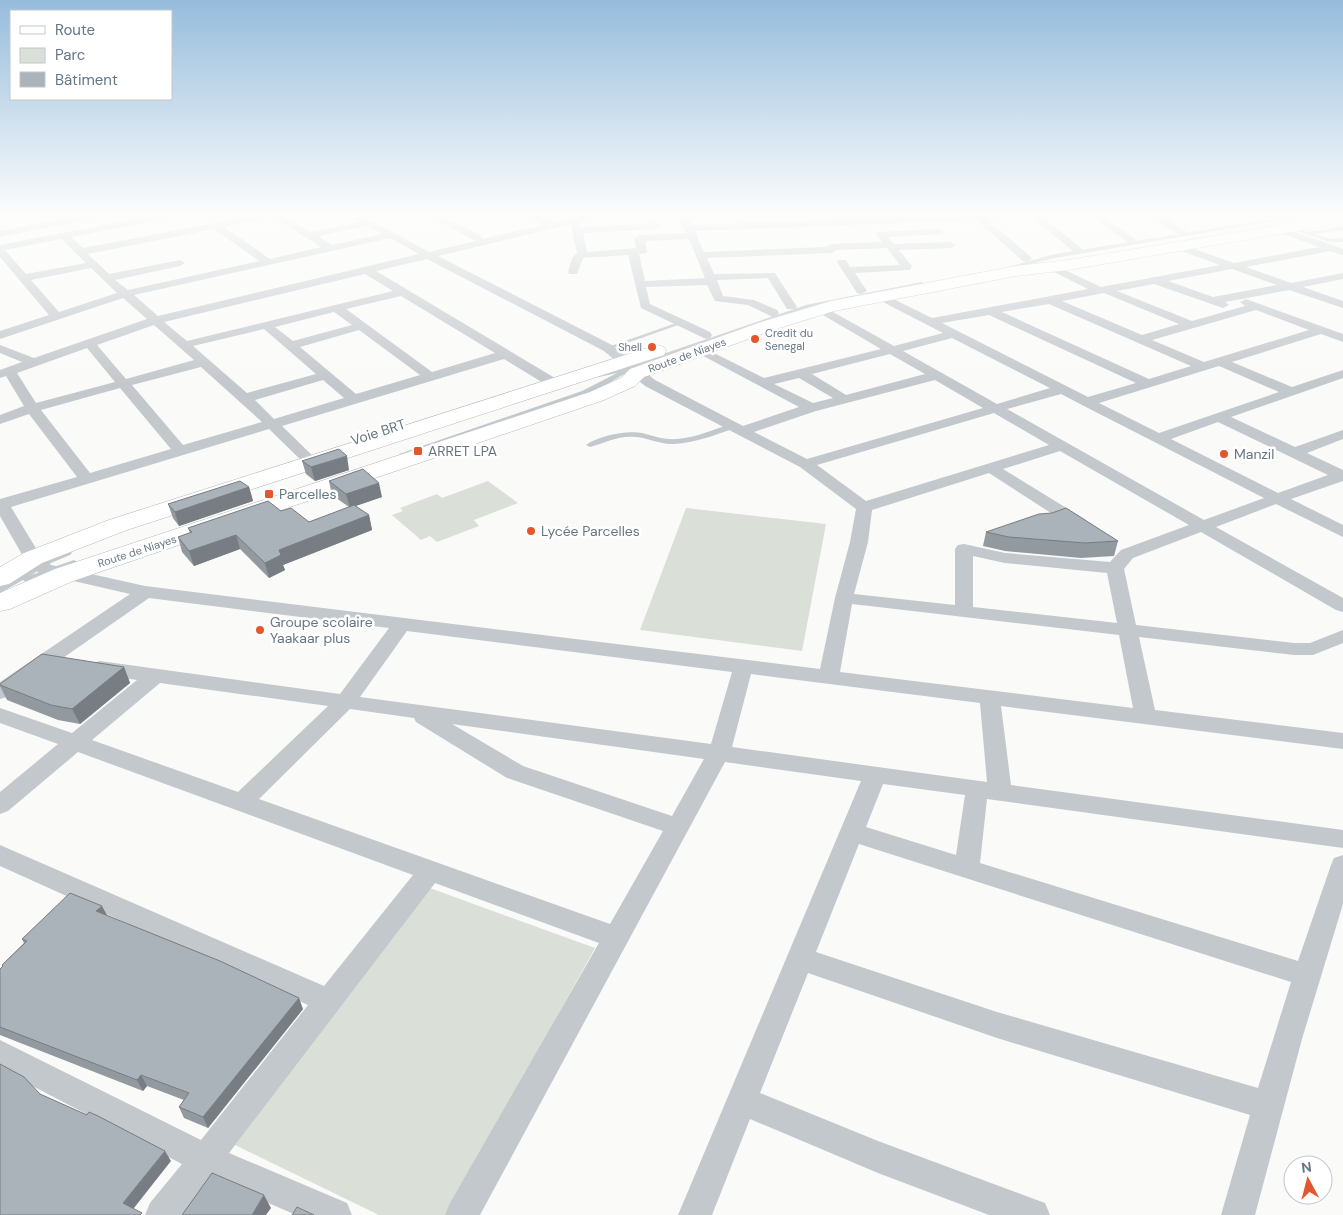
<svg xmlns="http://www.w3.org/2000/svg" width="1343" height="1215" font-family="'DM Sans',sans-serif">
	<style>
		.green { fill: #dadfd7 }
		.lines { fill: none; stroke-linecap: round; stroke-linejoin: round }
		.primary-casing { stroke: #b5babe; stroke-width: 1 }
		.service { fill: #c3c8cc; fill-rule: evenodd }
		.minor { fill: #c3c8cc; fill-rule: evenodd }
		.primary { fill: #fff; fill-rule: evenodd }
		.wall { fill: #929a9f }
		.shaded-wall { fill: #777d82 }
		.building { fill: #aab3b9; stroke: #777d82 }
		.poi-dot { fill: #e4572e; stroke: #fff; stroke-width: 2 }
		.labels { text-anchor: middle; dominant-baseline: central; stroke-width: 5; stroke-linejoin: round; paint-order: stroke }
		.far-poi-label { font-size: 11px; fill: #657683; stroke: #fff; text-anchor: start }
		.far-street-label { font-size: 11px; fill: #657683; stroke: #fff }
		.street-label { font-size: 14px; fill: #657683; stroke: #fff }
		.poi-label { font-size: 14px; fill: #657683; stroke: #fff; text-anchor: start }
	</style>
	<rect width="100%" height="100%" fill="#fafaf8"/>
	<g class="green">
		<path d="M488,481l30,22 -44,17 5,6 -42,16 -7,-6 -9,4 -29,-25 11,-4 -3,-3 37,-14 5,4z"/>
		<path d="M686,508l140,16 -24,127 -162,-21z"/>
		<path d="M427,887l168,61 -148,267h-68l-144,-70z"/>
	</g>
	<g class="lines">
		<defs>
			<g id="primary">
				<path d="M1343,215v8l-275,47 -52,6 -182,35 -61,19 -129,47 -9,9 -31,14 -531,181 -63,28 -10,2v-18l55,-24 535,-177 31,-14 9,-9 131,-47 70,-21 185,-35 52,-6z"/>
				<path d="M657,345l7,2 2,4 -2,4 -537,175 -85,33 -33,21 -9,2v-19l24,-14 85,-33z"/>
			</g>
		</defs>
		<use href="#primary" class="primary-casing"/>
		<g class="service">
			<path d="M1304,214h11l-260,44 -48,12 -3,-2 51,-14z"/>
			<path d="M1343,226v4l-28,4 16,5 12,-1v4h-14l-41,-14 3,-2 18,6z"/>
			<path d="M922,282l3,2 -1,1 -115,23 -180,62 -1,2 -40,23 -182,61h-6l-1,-2 183,-63 35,-18 -18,4h-3v-4l32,-7 178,-61z"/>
			<path d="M679,322l5,1 -74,26 -5,-1z"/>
			<path d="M732,424h3v4c-20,7 -40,15 -61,16 -13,1 -25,-6 -38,-7 -17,-2 -31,6 -46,10l-4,-2c12,-9 41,-15 56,-12 11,3 22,7 34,6 20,-1 37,-10 56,-15z"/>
			<path d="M67,550l3,1 2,2 -2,2 -19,8 -20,12 43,-15 5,3 -2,2 -47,17 -3,1 -4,-3 -23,13v-7l45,-27z"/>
		</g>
		<g class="minor">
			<path d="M86,214h19l-5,3 -100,20v-6z"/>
			<path d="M161,214h19l-5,3 -104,20 12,11 178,-34h20l29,18 49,-10 -12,-8h12l70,38 47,-11 -51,-27h12l45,22v3l62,-14 -22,-11h13l20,8 35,-8h16l-2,2 -24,6 2,5 74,-4 5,3 -5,3 -73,4 4,19 49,-4 -2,-10 5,-3 47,-2 -11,-19h10l7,11 283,-11h74l-6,3 39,32 -5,3 -4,-1 -41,-34 -45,2 44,38 1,2 -5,3 -4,-1 -47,-41 -281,11 9,21 121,-5 5,-3 52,-2 -6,-8 1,-2 62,-3 4,1v4l-55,3 6,7 57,-2 5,3 -5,3 -52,2 13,16 -2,4 -55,3 12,18 -6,3 -4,-1 -20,-31 1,-2h8l4,7 50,-2 -13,-17 -50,2 -5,3 -125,5 7,16 61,-1 22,34 -2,2h-8l-19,-31 -51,2 6,16 31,4 23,10 2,3 -2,3 -4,1 -25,-12 -33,-4 -8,-16 -61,2 4,17 60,28 2,3 -2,3 -4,1 -65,-31 -13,-53 -45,3 -6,16h-8l-1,-2 4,-14 5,-5 -6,-29 -133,32 174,89 43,35 88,46 56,-19 -107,-57 6,-4 4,1 62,31 117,-29 -65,-38 -2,-2 2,-2h8l70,39 49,-13 -68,-35 -2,-2 2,-2h8l49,24 156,-29 -40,-20 -1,-2 1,-2 4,-1 49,23 119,-22 -47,-17 -1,-2 5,-3 57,20 85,-16 -44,-16 -2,-2 5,-3 65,23v6l-13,-4 -84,16 45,16 52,-10v6l-40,8 40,14v7l-54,-18 -64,12 4,3 -6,3 -69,-24 -37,7 75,30 53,-15 -5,-4 6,-3 97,35v8l-22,-8 -89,28 60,25 51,-17v8l-112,39 64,30 48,-17v9l-36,14 36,17v11l-52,18 52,26v12l-67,-33 -60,23 127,71v14l-7,-2 -135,-78 -68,26 -9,11 12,56 158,18h16l33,-13v13l-30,12h-19l-155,-18 16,73 188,23v16l-342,-43 10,79 332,45v18l-356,-49 -7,64 318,98 33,-96 3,-7 9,-3v49l-41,135 -47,176h-34l29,-100 -253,-77 -189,-65 -48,120 118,48 167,62 5,12h-61l-111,-42 -128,-54 -38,96h-34l183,-434 -136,-19 -245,453h-35l5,-12 149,-260 -164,-60 -206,270 118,50 5,12h-56l-85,-37 -28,37h-38l5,-12 32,-39 -182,-95v-29l201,100 107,-135 -308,-139v-21l324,141 89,-111 -335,-123 -70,59 -8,3v-22l58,-48 -58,-21v-15l72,25 65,-53 -44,-7 -3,-5 3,-5 7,-2 240,33 49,-66 -240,-30 -142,99 -7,2v-17l130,-88 -91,-21 -15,-15 -24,-42v-17l77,-22 -48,-63 -29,10v-9l24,-9 -18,-30 -6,2v-8l22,-8 -22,-9v-8l34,13 113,-39 -24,-21 -123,41v-8l49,-16 -49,-58v-12zM273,217l48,30 -51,12 -46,-32zM367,226l15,8 -50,11 -14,-9zM214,229l45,32 -131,29 -13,-10 65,-14 5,-3 -5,-3 -71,14 -21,-20zM390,238l29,16 -261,62 -24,-21zM61,239l25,24 -60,11 -21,-24zM689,239l16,39 -60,3 -6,-27 7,-1 1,-2 -2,-10zM427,259l177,92 41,35 155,81 56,42 -6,33 -15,56 -15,71 -675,-83 -94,-21 -11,-10 -29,-48 258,-78 38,37h10l3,-3 -3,-3 -35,-34 222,-67 46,28h10l2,-3 -2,-3 -184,-110zM91,268l26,25 -58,19 -28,-32zM1232,269l45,16 -64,12 -45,-16zM365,274l28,17 -206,50 -23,-19zM1104,293l75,31 -37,11 -80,-34zM401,296l94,57 -63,19 -86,-63zM1049,304l142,62 -42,13 -147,-67zM1256,310l53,20 -105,32 -52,-22zM334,312l18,13 -59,16 -18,-14zM989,315l147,68 -48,14 -146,-74zM154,325l40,35 -68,19 -29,-34zM264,329l52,45 -69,19 -54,-47zM359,330l61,45 -64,19 -56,-47zM952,338l98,50 -53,16 -94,-53zM87,348l28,34 -79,21 -19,-30zM890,354l35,20 -79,21 -34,-21zM1219,366l60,26 -120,41 -60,-30zM201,367l61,55 -79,23 -51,-60zM799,378l34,20 -20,5 -39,-19zM323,380l21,18 -70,21 -19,-19zM935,380l48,28 -176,51 -53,-27 62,-21zM120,388l51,61 -81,24 -49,-63zM1061,394l21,11 182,93 -60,22 -197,-111zM994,413l55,32 -183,56 -49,-36zM1218,422l110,53 -50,18 -107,-54zM1060,451l129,74 -68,25 -11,12 -105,-9 -41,-9 -6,1 -3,4v56l-101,-11 14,-52 4,-32 117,-37 85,55h12l2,-4 -2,-4 -83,-51zM973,556l32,7 102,10 10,50 -144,-16zM852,604l267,31 14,73 -293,-36zM407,631l325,41 -21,72 -351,-47zM751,674l229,29 7,79 -255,-35zM160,683l168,23 -90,86 -146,-52zM350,709l64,9 2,4 91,56 156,53 -53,93 -351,-125zM452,724l252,35 -32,57 -149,-50zM883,784l82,11 -9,60 -90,-28zM859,844l432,138 -33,106 -261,-76 -181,-60z"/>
			<path d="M1088,214h11l38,26 -5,3 -4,-1z"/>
			<path d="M1146,214h12l29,18 -1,2h-8z"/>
		</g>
		<use href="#primary" class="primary"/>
	</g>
	<g class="wall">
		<path d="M892,214h39l-38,1z"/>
		<path d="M302,461l47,9 -34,11 -9,-7z"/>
		<path d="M329,481l53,16 -27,9 14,9 3,15 -89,35 2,5 -16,8 -29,-29 -46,17 -12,-14 -4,-15 12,-4 -2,-5 121,-6 40,-15 -17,-12z"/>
		<path d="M249,487l4,14 -74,25 -6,-8 -5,-14z"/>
		<path d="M986,532l132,9 -4,15 -33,2 -76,-7 -22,-5z"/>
		<path d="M124,667l6,16 -50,41 -22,-4 -51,-20 -7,-14v-2z"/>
		<path d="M107,915l196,94 -95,119 -24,-10 -5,-11 5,-7 -37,-14 -4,5 -143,-56v-66l3,-3 -1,-1 22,-22 -2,-4z"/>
	</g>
	<g class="shaded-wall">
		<path d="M347,456l2,14 -34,11 -4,-14z"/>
		<path d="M379,483l3,14 -32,11 -4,-14z"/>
		<path d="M249,487l4,14 -74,25 -4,-14z"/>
		<path d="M369,515l3,15 -89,35 2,5 -16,8 -4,-15 14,-13z"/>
		<path d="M236,535l4,14 -46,17 -5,-15z"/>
		<path d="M124,667l6,16 -50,41 -8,-15z"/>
		<path d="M102,906l6,11 -12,-6z"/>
		<path d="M299,998l4,11 -95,119 -5,-11z"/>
		<path d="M141,1075l6,11 -4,5 -6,-11z"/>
		<path d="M165,1151l6,10 -41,52 -7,-10z"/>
		<path d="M264,1195l7,13 -5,7h-14z"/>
	</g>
	<g class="building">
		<path d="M339,449l8,7 -36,11 -9,-6z"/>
		<path d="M363,469l16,14 -33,11 -17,-13z"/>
		<path d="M240,481l9,6 -74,25 -7,-8z"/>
		<path d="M268,501l13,10 10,-3 18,14 45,-17 15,10 -90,35 2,5 -16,8 -29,-28 -47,16 -11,-14 14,-5 -4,-4z"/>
		<path d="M1066,508l52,33 -33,2 -76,-6 -23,-5 53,-18 13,-1z"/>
		<path d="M42,654l82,13 -52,42 -21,-4 -51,-20v-1z"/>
		<path d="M70,893l32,13 -6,5 124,50 79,37 -96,119 -24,-10 10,-14 -48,-18 -4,5 -137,-53v-58l3,-3 -1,-1 25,-24 -5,-2z"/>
		<path d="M0,1064l24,13 16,17 47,21 2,-3 9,4 67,35 -42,52 19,10 -2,2h-140z"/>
		<path d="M212,1173l52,22 -12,20h-70z"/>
		<path d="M297,1207l17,8h-22z"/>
	</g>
	<linearGradient id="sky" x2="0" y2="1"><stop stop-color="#96bcdc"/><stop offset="0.56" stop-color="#fdfdfc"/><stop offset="1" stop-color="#fdfdfc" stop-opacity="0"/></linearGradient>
	<rect width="1343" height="384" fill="url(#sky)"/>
	<g class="poi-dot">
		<circle cx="755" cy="339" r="5"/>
		<circle cx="652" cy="347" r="5"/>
		<rect x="413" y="446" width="10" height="10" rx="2.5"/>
		<circle cx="1224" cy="454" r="5"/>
		<rect x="264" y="489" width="10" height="10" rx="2.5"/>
		<circle cx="531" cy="531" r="5"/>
		<circle cx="260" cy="630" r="5"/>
	</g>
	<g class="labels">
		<g class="far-poi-label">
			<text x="765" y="333">Credit du<tspan x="765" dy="13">Senegal</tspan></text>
			<text x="642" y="347" text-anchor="end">Shell</text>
		</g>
		<g class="far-street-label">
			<text transform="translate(687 355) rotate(-20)">Route de Niayes</text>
			<text transform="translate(137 551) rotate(-18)">Route de Niayes</text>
		</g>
		<g class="street-label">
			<text transform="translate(378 432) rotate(-18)">Voie BRT</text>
		</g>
		<g class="poi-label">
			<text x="428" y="451">ARRET LPA</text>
			<text x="1234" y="454">Manzil</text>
			<text x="279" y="494">Parcelles</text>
			<text x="541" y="531">Lycée Parcelles</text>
			<text x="270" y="622">Groupe scolaire<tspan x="270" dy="16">Yaakaar plus</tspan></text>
		</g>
	</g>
	<rect x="10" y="10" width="162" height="90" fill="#ffffff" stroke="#c1c8cd"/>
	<rect x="20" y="26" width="25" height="8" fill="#ffffff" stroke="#c1c8cd"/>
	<text x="55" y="35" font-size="15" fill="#657683">Route</text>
	<rect x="20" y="48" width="25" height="15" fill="#dadfd7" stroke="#c1c8cd"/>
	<text x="55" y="60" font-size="15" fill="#657683">Parc</text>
	<rect x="20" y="72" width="25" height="15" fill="#aab3b9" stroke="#c1c8cd"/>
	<text x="55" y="85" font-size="15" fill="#657683">Bâtiment</text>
	<g transform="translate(1308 1180) rotate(353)"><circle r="24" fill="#ffffff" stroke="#c1c8cd"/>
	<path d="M0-4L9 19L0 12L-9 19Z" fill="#e4572e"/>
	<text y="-8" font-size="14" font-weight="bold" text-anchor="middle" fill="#657683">N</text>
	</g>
</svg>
